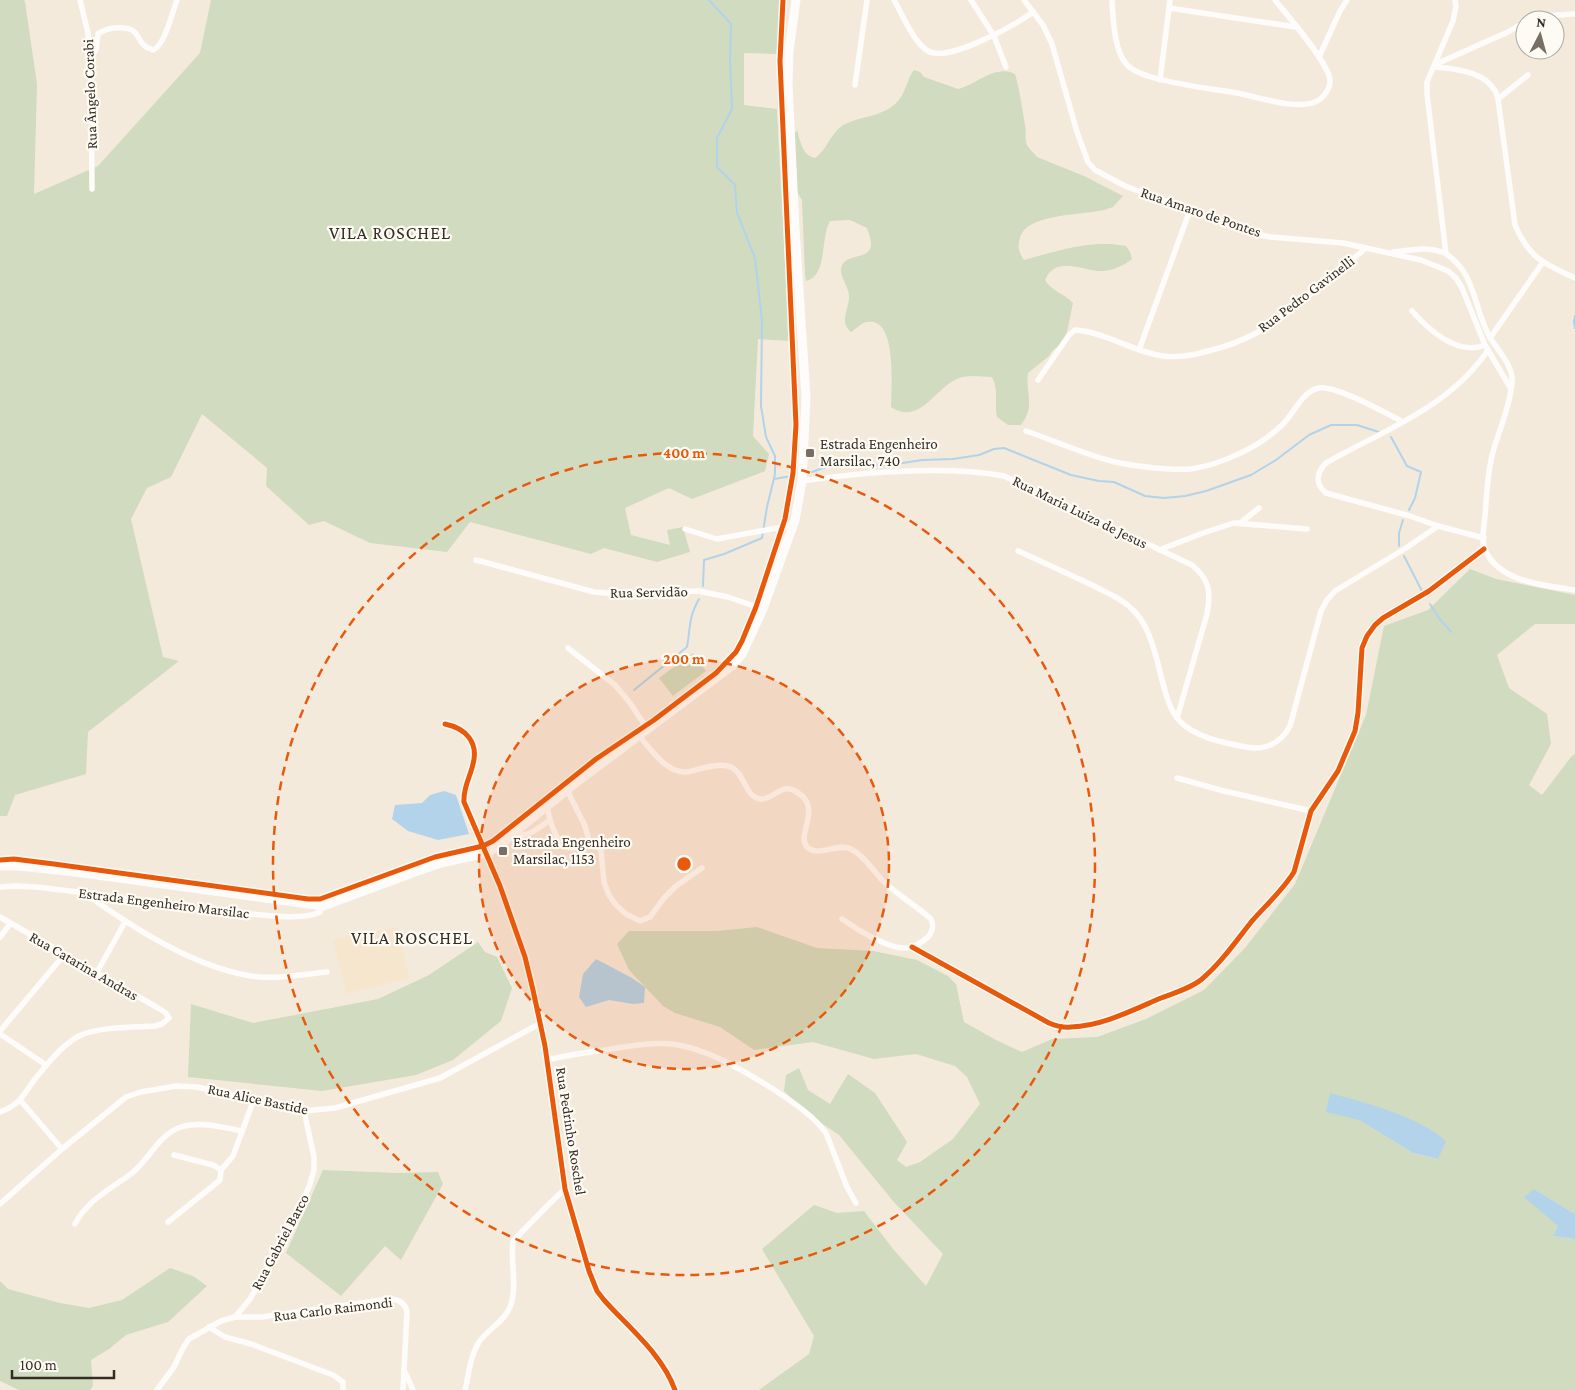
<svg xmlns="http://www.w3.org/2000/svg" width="1575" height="1390" font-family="'Crimson Pro',serif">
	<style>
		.built { fill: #f7e6ce }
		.green { fill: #d0dbc0; fill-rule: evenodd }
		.water { fill: #b2d3e9 }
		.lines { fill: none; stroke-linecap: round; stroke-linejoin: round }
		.stream { stroke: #b2d3e9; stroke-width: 2 }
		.street { stroke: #fdfcfa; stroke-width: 5.5 }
		.primary { stroke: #fdfcfa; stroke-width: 9 }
		.cycleway-casing { stroke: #fefbf5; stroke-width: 8 }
		.cycleway { stroke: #e8590c; stroke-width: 5 }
		.ring { fill: none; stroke: #e8590c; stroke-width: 2.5; stroke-dasharray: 9 6 }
		.poi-dot { fill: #776f64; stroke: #fefbf5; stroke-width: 2 }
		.labels { text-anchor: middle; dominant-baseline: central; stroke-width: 4.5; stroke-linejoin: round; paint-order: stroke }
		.street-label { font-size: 15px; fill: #342d24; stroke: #fefbf5 }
		.poi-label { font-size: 15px; fill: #342d24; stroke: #fefbf5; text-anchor: start }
		.quarter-label { font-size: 18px; letter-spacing: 1px; fill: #342d24; stroke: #fefbf5 }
		.centre { fill: #e8590c; stroke: #fefbf5; stroke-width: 2.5 }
		.ring-label { font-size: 15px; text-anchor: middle; font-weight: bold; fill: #e8590c; stroke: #fefbf5; stroke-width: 4.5; stroke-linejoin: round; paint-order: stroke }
	</style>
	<rect width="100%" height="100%" fill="#f4eadc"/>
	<path class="built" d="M397,927l13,51 -64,16 -13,-55z"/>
	<g class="green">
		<path d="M0,0h24l1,2 12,82 -3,110 64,-28 102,-113 11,-53h571l-5,54 -33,-1v52l33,4 12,232 -31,-2 -5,97 16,18 -4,17 -73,28 -23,-11 -44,20 6,27 39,10 -3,-15 16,-3 7,25 -33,10 -53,-14 -13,6 -121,-32 -23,30 -77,-9 -46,-22 -15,4 -43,-39 1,-18 -65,-54 -31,63 -24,11 -16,31 32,138 16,4 -91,71 -2,42 -71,21 -8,21h-7z"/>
		<path d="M914,70l6,2 4,5 34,12c18,-4 37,-25 57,-15 5,17 7,34 10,51 2,6 -1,13 2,20 2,4 7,8 10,12l47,19 39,20 -10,11 -6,2c-22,7 -80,3 -87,29 -3,9 -1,15 4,22 33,-9 67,-21 102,-14l4,6 2,7c-9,7 -22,13 -34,12 -18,-2 -43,-15 -53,9 5,10 20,14 28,23l-8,39 -12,8 -4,6 -21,17c-3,19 8,33 -7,52h-13l-11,-8c-3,-14 2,-27 -5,-40 -11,0 -24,-3 -35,2 -22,9 -37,47 -66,28 0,-18 7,-91 -24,-85 -6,1 -11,7 -16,10 -13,-11 -1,-23 -2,-37 -1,-10 -11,-20 -7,-30 6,-12 30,-5 29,-22 0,-5 -3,-11 -4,-15l-17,-8 -20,1c-10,17 -2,55 -24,60l-1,-6 -3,-75 -7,-11 2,-20 -5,-6 1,-27 4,-6c4,12 4,24 18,28 12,-8 15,-24 27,-32 18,-11 41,-8 56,-25 8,-9 9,-22 16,-31z"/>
		<path d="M1470,569l26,10 79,16v29h-40l-38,31 12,33 38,26 4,30 -22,41 13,10 29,-38 4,-3v460l-41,-25 24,37 -5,10 22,3v151h-816l50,-36 5,-18 -52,-87 52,-44 23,8 27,-2 29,38 33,37 17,-32 -50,-53 -54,-66 -31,-21 -24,-23 2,-16 13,-7 9,22 22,14 18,-30 27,19 32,49 -10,18 9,7 14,-5 33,-23 27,-35 -13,-27 -12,-11 -39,-12 -42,5 -61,-17 -59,8 -34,-23 -45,-14 -12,-7 -34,-36 -12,-26 12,-13h88l40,-4 60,21 56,3 44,9 31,16 8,8 8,38 32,18 26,12 30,-13 45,-2 49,-18 58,-29 41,-42 50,-64 71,-169 18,-89 44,-16zM1359,1120l87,21 -9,18 -24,-6z"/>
		<path d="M693,653l13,18 -33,25 -14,-18z"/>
		<path d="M478,942l7,10 12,5 15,31 -11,33 -48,39 -37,15 -94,16 -134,-14 3,-73 62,19 125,-24 51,-24z"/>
		<path d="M323,1170l74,3 41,-1 5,12 -42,76 -16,-14 -44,50 -55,-43z"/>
		<path d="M170,1268l23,8 14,10 -39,36 -42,13 -17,14 -18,11 2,26 -3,4h-71l-19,-9v-100l8,8 52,14 29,5 33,-8z"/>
	</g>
	<g class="water">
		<path d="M444,791l12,4 13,39 -31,6 -30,-9 -16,-12 3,-14 27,-2 8,-8z"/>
		<path d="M596,959l36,19 13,9 -1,16 -11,1 -24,-4 -23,7 -7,-10 4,-23z"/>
		<path d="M1330,1093c36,10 88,23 116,48l-8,18 -25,-6 -54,-33 -33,-8z"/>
		<path d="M1534,1189l41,25v25l-22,-3 5,-10 -34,-29z"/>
	</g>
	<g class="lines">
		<g class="stream">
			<path d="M1575,316l-1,6 1,6"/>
			<path d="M1391,437l16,29 14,6 -6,26 -6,12"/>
			<path d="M812,472l14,-5 64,-2 32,-5 31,-1 26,-4 15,-6 10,-1 67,27 28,6 15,1 31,14 19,2 21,-2 21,-5 45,-16 25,-15 33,-25 22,-10h26l22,7"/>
			<path d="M774,479l17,-3"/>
			<path d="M1399,546v-13l4,-13"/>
			<path d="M1404,556l19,37"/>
			<path d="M703,586l1,-26 20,-6 38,-16 5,-31 8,-33v-18l-9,-19 -5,-31 1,-85 -7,-63 -18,-45 -2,-28 -18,-18v-29l15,-29 -2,-49 1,-36 -22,-24"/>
			<path d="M1430,604l9,14 12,14"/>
			<path d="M634,690l53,-43c4,-22 1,-28 12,-48"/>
		</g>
		<g class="street">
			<path d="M80,0l8,33 3,35 1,121"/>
			<path d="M894,0c8,14 20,43 34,51 20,12 87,-26 105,-39"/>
			<path d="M971,0l23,36 12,31"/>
			<path d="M1024,0l19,25 9,19 25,88 11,30 7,8 30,16 130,48 16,3 72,6 78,17 27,11 8,7 6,10 23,57 26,44"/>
			<path d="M1112,0c1,18 2,53 16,66 5,4 13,8 20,10 28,9 59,12 89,17 21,4 58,17 78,9 8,-3 15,-13 15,-21 0,-17 -43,-66 -55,-81"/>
			<path d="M1169,8l127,19"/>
			<path d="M1528,20l15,-4 32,-2"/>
			<path d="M1319,57l21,-46 7,-11"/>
			<path d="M91,58l5,-8 2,-16c5,-4 10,-5 15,-6 33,-3 18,15 40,22 12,-5 19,-37 24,-50"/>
			<path d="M1436,64l72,-32 17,-10"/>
			<path d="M1434,67c18,1 48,4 59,21 3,3 4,7 5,11l17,126c15,34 28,38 60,53"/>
			<path d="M1160,80l10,-80"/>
			<path d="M855,85l12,-85"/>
			<path d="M1498,99l30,-24"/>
			<path d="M1393,252c15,-1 39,-7 53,2 7,4 13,11 18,18 13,21 14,47 27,67 8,13 23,28 21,44 -2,24 -13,47 -19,69 -6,21 -6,43 -8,64 -1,10 -4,26 0,34 15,33 60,35 90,40"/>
			<path d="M1446,254l-19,-160v-12l26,-61 3,-15 -1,-6"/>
			<path d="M1412,311c17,19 46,45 73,34"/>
			<path d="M1490,338l53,-76"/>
			<path d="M1139,350l51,-140"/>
			<path d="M1038,380l31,-45 6,-5c31,2 58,22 88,26 15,2 31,-1 45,-5 17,-4 34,-10 50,-19 39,-24 73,-55 108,-84"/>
			<path d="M1026,431c30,10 59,24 89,31 13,3 25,4 38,6 13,1 25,2 38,1 32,-5 68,-22 91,-44 12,-11 20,-34 37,-37 17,-3 67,25 84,34"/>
			<path d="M802,481c64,-9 139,-16 202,-5l188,89c18,15 19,27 15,49l-30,104"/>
			<path d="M1240,523l19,-15"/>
			<path d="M685,529l32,10 76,-14"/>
			<path d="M1484,538l-46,-12 -28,-10 -84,-23c-11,-9 -10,-20 0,-30 58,-33 124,-56 162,-113"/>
			<path d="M1159,550l44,-17 31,-10 73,6"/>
			<path d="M1018,551c25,11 50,23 76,35 13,7 29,13 39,24 12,12 17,26 22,43 6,19 10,49 22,65 15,19 47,25 69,29 19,4 35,-4 44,-21l31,-115 6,-11 8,-9 71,-43 32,-22"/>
			<path d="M476,560l118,32 26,2 78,-3 30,6 35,12"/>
			<path d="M568,648l47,37 15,18 18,27"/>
			<path d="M445,724c20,4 34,18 28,40 -3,14 -10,23 -9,38l36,84 25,71 8,33 12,56 20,143 24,82 8,20 7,9c25,28 58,54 71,90"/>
			<path d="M639,736c12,13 27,37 47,36 8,-1 15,-4 22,-5 8,-2 16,-3 23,0 14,6 14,31 30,32 12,1 19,-15 32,-9 33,15 2,44 14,57 11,11 31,-5 44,2 13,6 22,22 32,32 15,14 33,25 48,38 3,7 2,12 -3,18 -6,5 -13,11 -21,11 -17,2 -51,-19 -65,-29"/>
			<path d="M1177,778l47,13 87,20"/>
			<path d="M567,790l18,36 5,18"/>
			<path d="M550,820c4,11 9,29 24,28 7,-1 13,-4 19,-5l5,3 3,5 3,31 5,13 7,10 10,9 14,7 10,-4 14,-19 12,-12 26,-18"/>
			<path d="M513,834c14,5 25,-6 37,-14l-3,-14"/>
			<path d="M0,887l15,-1 21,1c69,7 136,21 205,26 21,2 61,8 79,-1l3,-6"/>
			<path d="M86,894c48,35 114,77 173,83 23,2 46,-3 68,-5"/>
			<path d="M0,917l158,91 8,5 3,5 -7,6 -7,2c-20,1 -59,1 -76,10 -17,9 -32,28 -44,43 -12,16 -15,26 -35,33"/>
			<path d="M0,937l10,-13"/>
			<path d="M912,947l137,76c7,3 14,5 22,4 31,-1 62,-17 90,-29 14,-5 30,-10 41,-19 20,-17 34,-38 50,-58 14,-16 31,-31 42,-49l17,-61 27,-40 17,-40 3,-18 4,-65 5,-12 8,-11 8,-7 46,-27 55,-42"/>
			<path d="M96,974l29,-52"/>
			<path d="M0,1031l64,-76"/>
			<path d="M0,1034l46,31"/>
			<path d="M547,1060c21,-5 42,-8 64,-11 20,-3 41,-7 61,-5 37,5 70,26 101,45 18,12 40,26 53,44l21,54 9,16"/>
			<path d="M21,1101l41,48"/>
			<path d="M221,1170l12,-14 21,-57"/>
			<path d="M0,1204l62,-55 64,-52 15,-5 35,-6 21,1 107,24 31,-3 105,-30 99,-54"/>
			<path d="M168,1222l52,-42 1,-10 -8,-5 -39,-10"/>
			<path d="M75,1224c11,-22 33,-34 53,-48 20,-13 29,-41 53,-49 19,-6 42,0 61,4"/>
			<path d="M235,1317h27l127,-18c9,0 16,3 18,13l-4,78"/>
			<path d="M209,1327l16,10 26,7 82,31 10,7v8"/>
			<path d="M404,1370l9,20"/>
			<path d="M157,1390l17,-23 9,-19 6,-9 32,-18 14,-4 15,-18 24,-40 35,-72 5,-17v-13l-10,-46"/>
			<path d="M465,1390c4,-16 5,-34 14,-48 9,-13 25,-20 31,-35 8,-20 0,-45 3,-66l36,-37 16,-15"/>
		</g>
		<path class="primary" d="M0,866h20l55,6 248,34 92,-34 26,-9 45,-10 14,-7 21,-19 56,-45 155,-116 10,-12 21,-45 32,-89 7,-39 4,-83 -11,-169 -7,-145 1,-33 7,-51"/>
		<defs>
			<g id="cycleway">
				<path d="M445,724c20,4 34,18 28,40 -3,14 -10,23 -9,38l36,84 25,71 8,33 12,56 20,143 24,82 8,20 7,9c25,28 58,54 71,90"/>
				<path d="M0,860l14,-1 40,5 254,35h12l115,-42 48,-11 10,-5 103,-82 58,-39 62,-47 20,-21 6,-11 14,-34 29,-88 8,-46 3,-48 -16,-364 3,-61"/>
				<path d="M912,947l137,76c7,3 14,5 22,4 31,-1 62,-17 90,-29 14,-5 30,-10 41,-19 20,-17 34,-38 50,-58 14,-16 31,-31 42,-49l17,-61 27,-40 17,-40 3,-18 4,-65 5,-12 8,-11 8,-7 46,-27 55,-42"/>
			</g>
		</defs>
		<use href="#cycleway" class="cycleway-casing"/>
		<use href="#cycleway" class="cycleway"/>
	</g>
	<circle cx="684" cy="864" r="205" fill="#e8590c" fill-opacity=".12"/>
	<g class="ring">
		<circle cx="684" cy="864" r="205"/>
		<circle cx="684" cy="864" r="411"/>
	</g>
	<g class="poi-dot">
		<rect x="805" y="448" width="10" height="10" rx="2.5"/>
		<rect x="498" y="846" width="10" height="10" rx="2.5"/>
	</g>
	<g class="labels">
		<g class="street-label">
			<text transform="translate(90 94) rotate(-92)">Rua Ângelo Corabi</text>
			<text transform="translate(1201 212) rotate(19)">Rua Amaro de Pontes</text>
			<text transform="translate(1306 294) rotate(-37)">Rua Pedro Gavinelli</text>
			<text transform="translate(1080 512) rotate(26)">Rua Maria Luiza de Jesus</text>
			<text transform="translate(649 592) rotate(-1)">Rua Servidão</text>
			<text transform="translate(164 903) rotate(7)">Estrada Engenheiro Marsilac</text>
			<text transform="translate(84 966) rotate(30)">Rua Catarina Andras</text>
			<text transform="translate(258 1099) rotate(12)">Rua Alice Bastide</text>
			<text transform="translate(571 1131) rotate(81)">Rua Pedrinho Roschel</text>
			<text transform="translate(280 1242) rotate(-62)">Rua Gabriel Barco</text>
			<text transform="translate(333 1309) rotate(-7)">Rua Carlo Raimondi</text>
		</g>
		<g class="poi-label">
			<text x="820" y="444">Estrada Engenheiro<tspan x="820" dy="17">Marsilac, 740</tspan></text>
			<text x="513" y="842">Estrada Engenheiro<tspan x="513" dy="17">Marsilac, 1153</tspan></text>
		</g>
		<g class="quarter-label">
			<text x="390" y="233">VILA ROSCHEL</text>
			<text x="412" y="938">VILA ROSCHEL</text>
		</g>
	</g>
	<circle cx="684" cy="864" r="8" class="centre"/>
	<g class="ring-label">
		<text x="684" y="458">400 m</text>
		<text x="684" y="664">200 m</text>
	</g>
	<g transform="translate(1540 35) rotate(6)"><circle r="24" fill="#fefbf5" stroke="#ada9a1"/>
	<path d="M0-4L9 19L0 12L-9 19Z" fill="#776f64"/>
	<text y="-8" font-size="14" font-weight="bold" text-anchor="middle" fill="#342d24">N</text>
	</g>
	<path d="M12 1370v8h102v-8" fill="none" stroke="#342d24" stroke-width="2.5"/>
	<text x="20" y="1370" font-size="15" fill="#342d24" stroke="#fefbf5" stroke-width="4" paint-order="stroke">100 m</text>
</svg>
